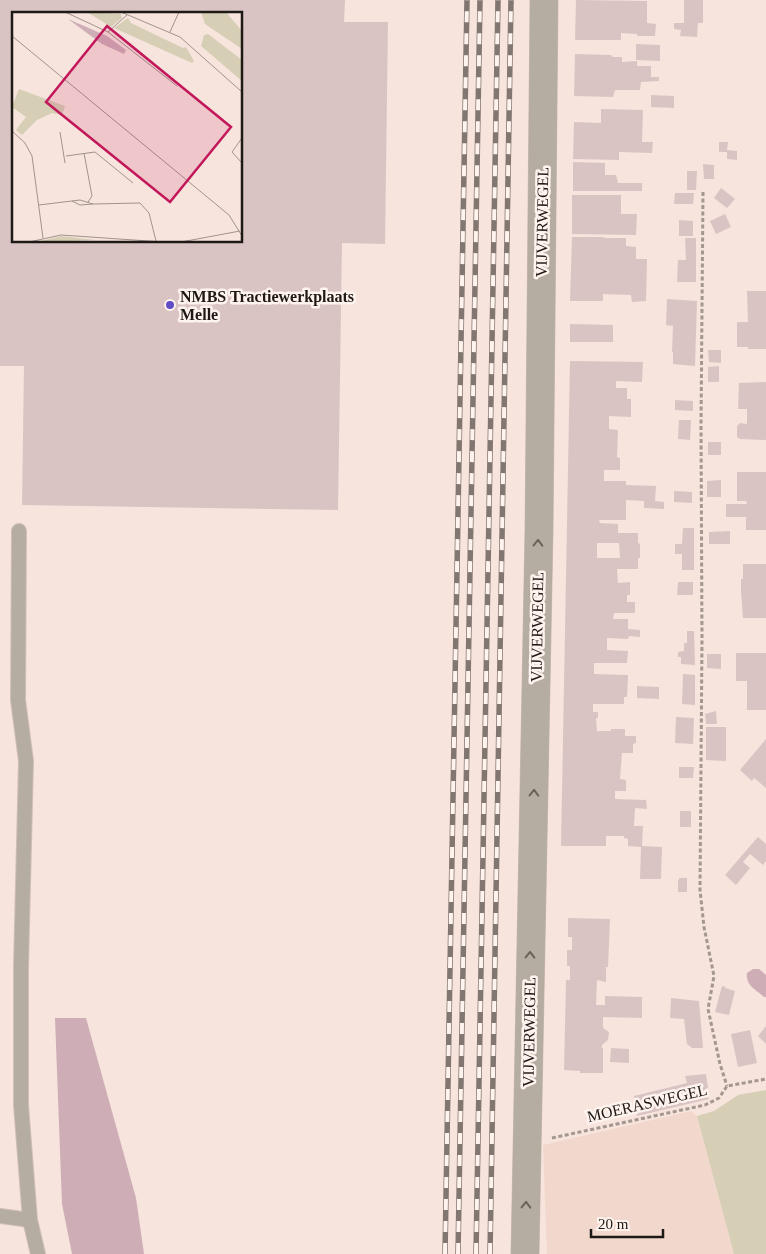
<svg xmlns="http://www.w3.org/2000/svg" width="766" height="1254" font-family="'Times New Roman',serif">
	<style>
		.built { fill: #f2d8cc }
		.green { fill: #d6cfb6 }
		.water { fill: #ceadb7 }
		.building { fill: #d9c4c3; fill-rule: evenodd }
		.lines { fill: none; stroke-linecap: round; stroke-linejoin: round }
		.service-casing { stroke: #d0bfb8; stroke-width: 16 }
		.minor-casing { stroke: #d0bfb8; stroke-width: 29 }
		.path { stroke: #a49690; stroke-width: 3; stroke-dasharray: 4 2.5; stroke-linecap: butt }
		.service { stroke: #b6ada2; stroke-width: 14 }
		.minor { stroke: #b6ada2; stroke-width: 28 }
		.rail-casing { stroke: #827671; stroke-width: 5.5 }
		.rail { stroke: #fff3ee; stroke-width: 4; stroke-dasharray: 11; stroke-linecap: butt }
		.oneway { stroke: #6a635c }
		.poi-dot { fill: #604cc5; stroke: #fff3ee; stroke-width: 2 }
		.labels { text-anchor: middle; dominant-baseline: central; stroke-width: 5; stroke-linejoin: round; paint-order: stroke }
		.street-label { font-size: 16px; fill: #1f1916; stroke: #fff3ee }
		.poi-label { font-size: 16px; font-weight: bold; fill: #1f1916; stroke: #fff3ee; text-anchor: start }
		.inset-road { fill: none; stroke: #a1938d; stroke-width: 1 }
		.view { fill: #c2185b; fill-opacity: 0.15; stroke: #c2185b; stroke-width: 2.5 }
		.inset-edge { fill: none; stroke: #1f1916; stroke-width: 2.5 }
	</style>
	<rect width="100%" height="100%" fill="#f7e4dc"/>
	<path class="built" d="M691,1111l6,5 37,138h-187l-4,-109z"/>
	<path class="green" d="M766,1090v164h-32l-37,-138 17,-5 24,-16z"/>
	<g class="water">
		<path d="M753,969h6l7,6v22h-2c-8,-7 -19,-12 -17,-24z"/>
		<path d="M55,1018h31l50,180 8,56h-72l-10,-50z"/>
	</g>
	<g class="building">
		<path d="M0,0h345l-1,22h44l-3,222 -43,-1 -4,267 -316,-5 2,-139h-24zM14,14h227v227h-227z"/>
		<path d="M576,0l71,1v22l9,1 -1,12h-18v-2l-16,-1v7h-46z"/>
		<path d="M684,0h19v23h-5l-1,14 -17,-1 1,-6 -7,-1v-6h10z"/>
		<path d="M636,44l24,1v16l-24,-1z"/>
		<path d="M575,54l36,1 2,2h9v5l15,-1v5h14v11h8v4l-18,1 -1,8h-25l-2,7 -39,-1z"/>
		<path d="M651,95l23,1v12l-23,-1z"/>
		<path d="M601,109l42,1 -1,32h11l-1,11 -33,-1v8l-46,-1 1,-37 27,1z"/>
		<path d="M719,142h9l-1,8 10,1v9l-10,-1v-7h-8z"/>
		<path d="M573,162l32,1v12h11l2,8h24v8h-69z"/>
		<path d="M703,164l11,1v14h-10z"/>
		<path d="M687,171h10l-1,19h-9z"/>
		<path d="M721,188l14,11 -8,9 -13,-10z"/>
		<path d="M675,193h19l-1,11h-19z"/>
		<path d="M572,195h49v19h16l-1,21 -64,-1z"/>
		<path d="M725,214l6,13 -15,7 -6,-13z"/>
		<path d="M679,220l14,1v15h-14z"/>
		<path d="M572,237h30l3,1h21v8l10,1v12h11l-1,42 -14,1 -1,-7 -28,-1v7h-33z"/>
		<path d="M685,238h11v44h-19l1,-22h8z"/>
		<path d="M747,291h19v58h-18v-2h-11v-25h11z"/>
		<path d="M667,299l30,2 -2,65 -22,-2v-12h-1l1,-26 -7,-1z"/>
		<path d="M570,324l43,1v17h-43z"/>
		<path d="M708,350h13v13l-12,-1z"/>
		<path d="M570,361l73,1 -1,20 -26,-1v7h11v11h4v18l-22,-1v13l9,1 -1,27 3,1v12h-16v11h22v4l30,1 -1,15 9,1v7l-20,-1v-7l-18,-1v20h-27l1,3 18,1v9h20v10l2,1v14h-2v11h-21l1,14 12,-1v13h-3v7h8v11h-21l-1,6h15v10l12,1v7l-11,-1 -1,3 -21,-1v12l21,1 -1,12h-33v11l34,1 -1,22h-3v7h-31v8h5v6h-2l1,13h14v-2h14v7h11v7l-3,1v9h-11l-2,26 6,1v11h-11v8l31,1 1,9 -12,-1 -1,18h9l-1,20 20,1 -1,32h-21l1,-32 -13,-1v-7l-4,-1v-2h-18v10h-45zM597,543h22l1,15h-23z"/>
		<path d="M719,366v16h-11v-15z"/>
		<path d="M766,382v58l-26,-1 -3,-2v-11l3,-3 7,1v-15h-9l1,-26z"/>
		<path d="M675,400l18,1v10l-18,-1z"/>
		<path d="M679,420h12l-1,20 -12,-1z"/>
		<rect x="708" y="442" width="13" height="13"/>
		<path d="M737,472h29v58h-20v-13h-20v-13h21l-1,-3h-9z"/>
		<path d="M721,480v17h-14v-16z"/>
		<path d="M674,491l18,1v11l-18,-1z"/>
		<path d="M683,528h11v42h-12v-16h-7v-10h7z"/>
		<path d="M730,531v13h-21v-12z"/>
		<path d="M743,564h23v54h-23l-2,-27v-12h2z"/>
		<path d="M678,582h15v13h-16z"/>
		<path d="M687,631h7l1,34 -14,-1v-7h-3v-5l6,-1v-8h3z"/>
		<path d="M736,653h30v57h-19v-29h-11z"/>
		<path d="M707,654h14v15l-14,-1z"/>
		<path d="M683,674l12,1v30l-13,-1z"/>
		<path d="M637,686l22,1v12l-22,-1z"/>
		<path d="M716,711l1,13h-11l-1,-10z"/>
		<path d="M676,717l18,1 -1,26 -18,-1z"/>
		<path d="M706,727h20v34l-20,-1z"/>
		<path d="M766,739v49l-12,-10 -2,3 -12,-11z"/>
		<path d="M679,767h15l-1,11h-14z"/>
		<rect x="680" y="811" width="11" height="16"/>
		<path d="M758,837l8,7v17l-3,4 -13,-11 -7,8 7,6 -14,17 -11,-10z"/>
		<path d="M679,878h8v14h-9v-12h1z"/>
		<path d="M568,918l42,1 -2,48h-2v15l-9,-2 -1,25h9v-9l37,1v21l-39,-1v11l6,4 -1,8 -6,5v3h1v25h-23v-2l-16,-1 2,-90h4v-14h-3v-16h5v-13h-4z"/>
		<path d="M722,986l4,1 -1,1 10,3 -6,24 -14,-3z"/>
		<path d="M671,998l28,3 4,47h-11l-5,-4 -3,-25 -14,-1z"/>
		<path d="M766,1026v18l-8,-8z"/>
		<path d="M750,1030l7,33 -19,4 -7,-33z"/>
		<path d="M611,1048l18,1v14l-19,-1z"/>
		<path d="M706,1074l2,14h-2l3,11 -72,17 -3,-20 53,-13 -2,-7z"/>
	</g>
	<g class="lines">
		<defs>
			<g id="service">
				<path d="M19,531l-1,169 8,61 -5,206v138l9,115 8,34"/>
				<path d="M0,1216l30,4"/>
			</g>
			<path id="minor" d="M525,1254l14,-723 5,-531"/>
		</defs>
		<use href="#service" class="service-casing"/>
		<use href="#minor" class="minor-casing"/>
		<g class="path">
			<path d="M703,192l-2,234 1,213 -2,251 4,37 10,49 -6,33 12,55 7,22"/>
			<path d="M552,1138l153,-33 14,-7 8,-12 39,-7"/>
		</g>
		<use href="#service" class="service"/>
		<use href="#minor" class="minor"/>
		<defs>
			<g id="rail">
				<path d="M445,1254l22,-1254"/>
				<path d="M458,1254l22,-1254"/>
				<path d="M476,1254l22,-1254"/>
				<path d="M490,1254l21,-1254"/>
			</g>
		</defs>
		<use href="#rail" class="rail-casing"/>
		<use href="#rail" class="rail"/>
	</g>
	<defs><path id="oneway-chevron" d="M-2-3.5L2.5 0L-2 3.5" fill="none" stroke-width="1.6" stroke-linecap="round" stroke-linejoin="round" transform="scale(1.25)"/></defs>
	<g class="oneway">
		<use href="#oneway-chevron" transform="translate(538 543) rotate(-89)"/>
		<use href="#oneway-chevron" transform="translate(534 793) rotate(-89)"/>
		<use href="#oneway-chevron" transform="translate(530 955) rotate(-89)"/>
		<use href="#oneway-chevron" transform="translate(526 1205) rotate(-89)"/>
	</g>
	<circle class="poi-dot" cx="170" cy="305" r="5"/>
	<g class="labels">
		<g class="street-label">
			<text transform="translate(542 222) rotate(-89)">VIJVERWEGEL</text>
			<text transform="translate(537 627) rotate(-89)">VIJVERWEGEL</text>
			<text transform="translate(529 1032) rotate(-89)">VIJVERWEGEL</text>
			<text transform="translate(647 1103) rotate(-13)">MOERASWEGEL</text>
		</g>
		<g class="poi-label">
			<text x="180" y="296">NMBS Tractiewerkplaats<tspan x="180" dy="18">Melle</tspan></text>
		</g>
	</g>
	<g transform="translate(12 12)">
		<rect width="230" height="230" fill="#f7e4dc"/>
		<path d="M75,0l34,2 1,4 -11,9zM189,0h25l16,19v18l-37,-25zM116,6l3,5 52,25 3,-1 8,14 -2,2 -78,-35zM196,22l34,26v21l-41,-35 3,-11zM7,77l46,17 -3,9 -10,-2 -15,7 -15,15 -6,-5 10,-13 -14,-10zM49,224l34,4 -58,2z" fill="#d6cfb6"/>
		<path d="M56,7l39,17 19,14 -2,4 -22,-10z" fill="#ceadb7"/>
		<path class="inset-road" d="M53,0l43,20 69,54M109,0l59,25 62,55M96,20l19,-17M158,20l9,-20M0,24l217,179 13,21M0,119l13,12 7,13 11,82M48,120l5,31M230,126l-10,14 10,11M72,141l8,43 -4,6M54,144l29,-4 38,31M60,189l8,4 13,-1M27,193l41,-5 13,4 47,-1 9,10 7,28M17,230l32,-7 102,7M169,230l59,-11"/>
		<path class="view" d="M95,14l124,101 -61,75 -124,-100z"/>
		<rect width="230" height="230" class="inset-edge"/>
	</g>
	<path d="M591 1229v8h72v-8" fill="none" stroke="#1f1916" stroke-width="2.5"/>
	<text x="598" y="1229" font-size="15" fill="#1f1916" stroke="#fff3ee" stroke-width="4" paint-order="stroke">20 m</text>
</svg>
